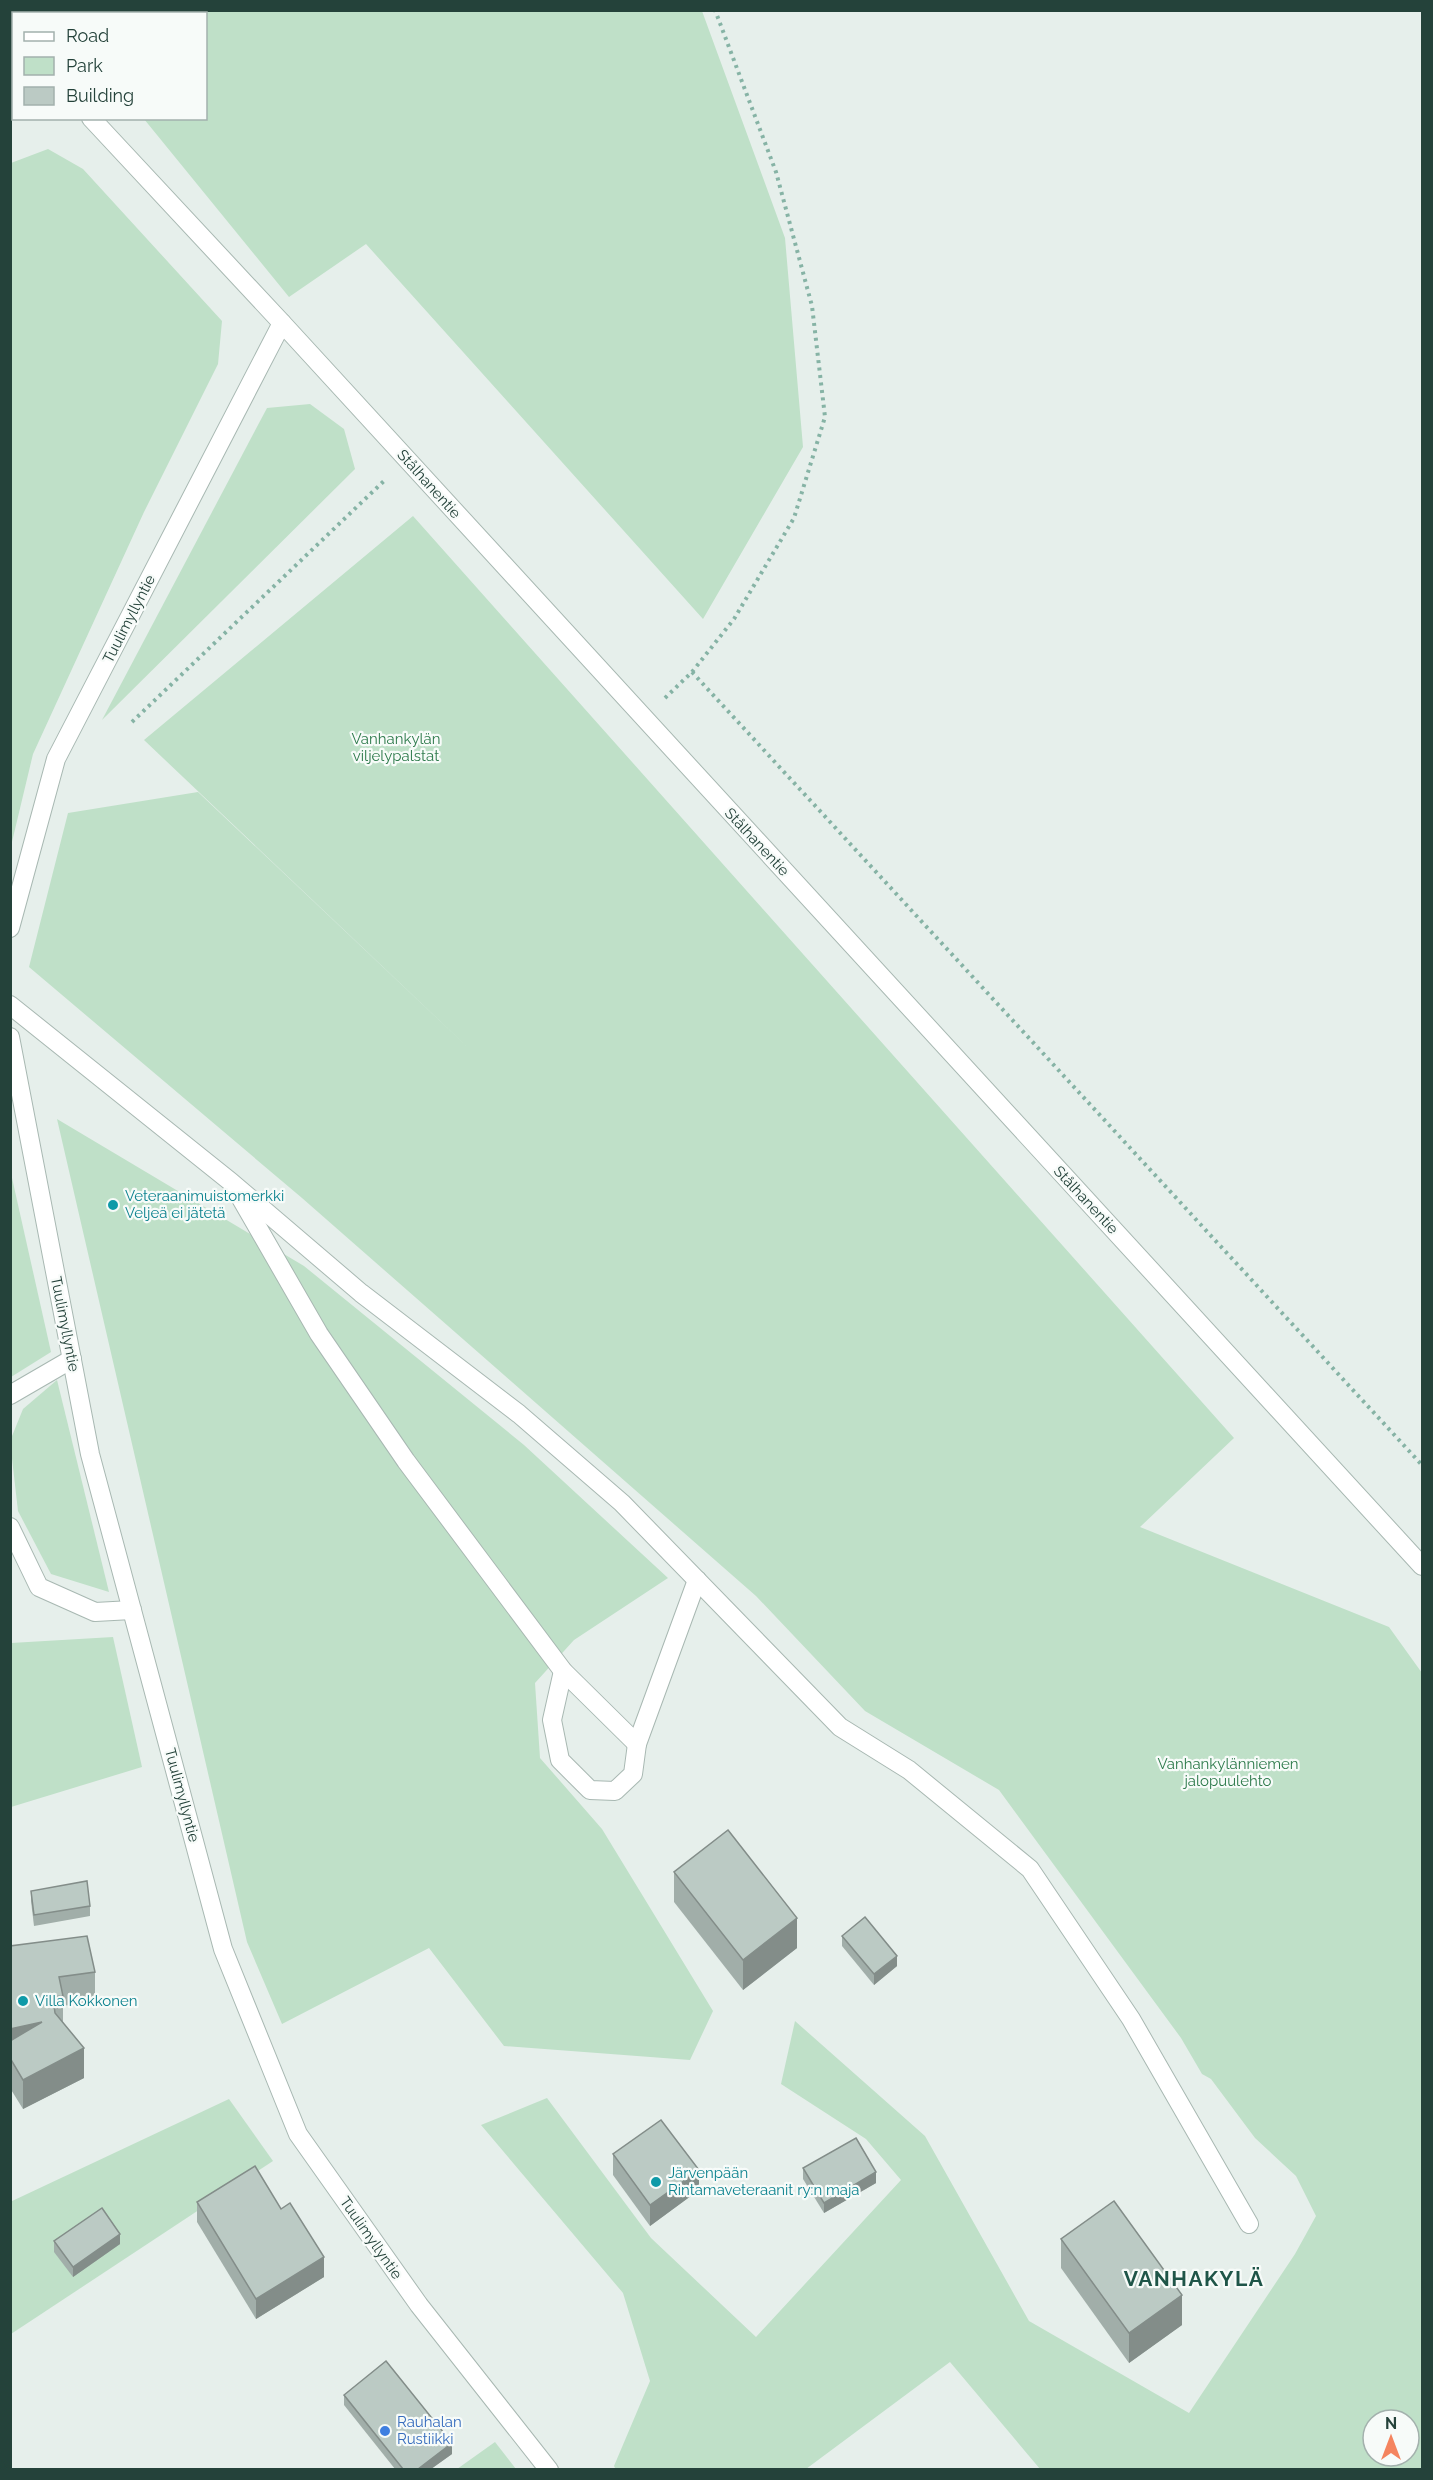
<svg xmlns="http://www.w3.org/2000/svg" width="1433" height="2480" font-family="Raleway,sans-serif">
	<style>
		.green { fill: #bfe0c8; fill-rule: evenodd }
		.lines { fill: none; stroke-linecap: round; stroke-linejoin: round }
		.minor-casing { stroke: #a8b8b2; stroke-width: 20 }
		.path { stroke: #86b3a5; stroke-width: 4; stroke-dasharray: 3 4.5; stroke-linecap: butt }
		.minor { stroke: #fff; stroke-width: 18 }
		.wall { fill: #a1aea9 }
		.shaded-wall { fill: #838d89 }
		.building { fill: #bbcac4; stroke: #838d89; stroke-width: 1.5 }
		.culture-dot { fill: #0f9aa8; stroke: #f7fbf9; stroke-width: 2 }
		.shop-dot { fill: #3f7fe0; stroke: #f7fbf9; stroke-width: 2 }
		.labels { text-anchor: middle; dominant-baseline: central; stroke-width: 4.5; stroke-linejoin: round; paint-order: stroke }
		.street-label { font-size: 15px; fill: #24423a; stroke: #f7fbf9 }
		.park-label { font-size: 15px; fill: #2d7a4b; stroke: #f7fbf9 }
		.culture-label { font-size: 15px; fill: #0d838f; stroke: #f7fbf9; text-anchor: start }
		.shop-label { font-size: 15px; fill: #366cbe; stroke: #f7fbf9; text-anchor: start }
		.district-label { font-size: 21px; font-weight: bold; letter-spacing: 1.5px; fill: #1f5548; stroke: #f7fbf9 }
	</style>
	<rect width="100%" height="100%" fill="#e6efeb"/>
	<g class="green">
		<path d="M136,10l566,1 83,227 18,209 -100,172 -337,-375 -77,53 -145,-178 62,-1v-104l-73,-1z"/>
		<path d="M48,149l35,20 139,152 -4,43 -74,148 -111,242 -22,92v-683z"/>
		<path d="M310,404l34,25 11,40 -253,251 165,-312z"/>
		<path d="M413,516l821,922 -94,89 249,100 33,46v796h-382l-90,-107 -144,107 -190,1 -2,-4 36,-85 -27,-88 -142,-168 66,-27 104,140 105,99 145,-157 -35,-41 -85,-55 14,-63 130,115 104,185 160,92 106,-159 21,-38 -20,-40 -41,-38 -44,-59 -9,-5 -21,-36 -182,-248 -134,-79 -109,-115 -454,-398 -273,-231 39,-154 130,-21 280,265 -334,-317zM1373,2420h36v36h-36z"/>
		<path d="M57,1119l247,147 220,179 144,133 -94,62 -39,43 5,75 62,71 111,182 -23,49 -186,-14 -75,-98 -147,76 -35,-82z"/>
		<path d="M10,1169l41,183 -40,25h-1z"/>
		<path d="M57,1380l52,212 -58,-18 -33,-63 -8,-70 13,-32z"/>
		<path d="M113,1637l29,130 -131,40v-164z"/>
		<path d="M229,2099l44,62 -262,173 -1,-132z"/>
		<path d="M495,2442l21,27h-59z"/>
	</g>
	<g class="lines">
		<defs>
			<g id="minor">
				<path d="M75,14l3,-4"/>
				<path d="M10,86l4,-3"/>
				<path d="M91,118l191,205 1140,1243"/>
				<path d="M10,928l46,-169 226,-436"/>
				<path d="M10,1005l221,177 130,111 158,121 103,89 218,224 69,43 121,99 101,150 118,205"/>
				<path d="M10,1037l80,417 133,495 75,185 121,171 130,165"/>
				<path d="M239,1195l80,139 87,127 157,210 74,73 60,-164"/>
				<path d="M10,1395l62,-36"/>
				<path d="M10,1527l29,60 56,25 37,-2"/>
				<path d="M563,1671l-11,49 8,40 30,30 25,1 18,-17 4,-30"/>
			</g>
		</defs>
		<use href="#minor" class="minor-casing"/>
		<g class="path">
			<path d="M692,672l42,-53 60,-101 31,-101 -13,-111 -36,-134 -61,-162"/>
			<path d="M665,698l27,-26 730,793"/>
			<path d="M132,722l254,-243"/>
		</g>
		<use href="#minor" class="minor"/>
	</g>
	<g class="wall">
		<path d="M674,1872l123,76 -54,42 -69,-88z"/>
		<path d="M31,1891l59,15v10l-56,10 -3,-25z"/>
		<path d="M842,1936l55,30 -23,19 -32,-39z"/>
		<path d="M10,1946l85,26v30l-32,4v16l21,56 -61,31 -13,-21z"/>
		<path d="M613,2154l86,36 -49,36 -37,-51z"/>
		<path d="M803,2168l73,15 -52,30 -21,-34z"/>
		<path d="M197,2202l84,7 43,68 -68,42 -59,-97z"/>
		<path d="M1061,2239l121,86 -53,38 -68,-95z"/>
		<path d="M54,2241l66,3 -47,33 -19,-25z"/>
		<path d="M344,2395l108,59 -21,15h-36l-51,-64z"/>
	</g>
	<g class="shaded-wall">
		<path d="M797,1918v30l-54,42v-30z"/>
		<path d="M897,1956v10l-23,19v-11z"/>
		<path d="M42,2022l-31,37 -1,-30z"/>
		<path d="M84,2048v30l-61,31v-29z"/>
		<path d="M699,2170v20l-49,36v-21z"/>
		<path d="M876,2172v11l-52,30v-10z"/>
		<path d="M120,2234v10l-47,33v-10z"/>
		<path d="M324,2257v20l-68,42v-20z"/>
		<path d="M1182,2295v30l-53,38v-30z"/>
		<path d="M452,2443v11l-21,15h-13z"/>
	</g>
	<g class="building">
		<path d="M728,1830l69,88 -54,42 -69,-88z"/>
		<path d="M87,1881l3,25 -56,9 -3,-24z"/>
		<path d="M865,1917l32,39 -23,18 -32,-38z"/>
		<path d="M87,1936l8,36 -36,5 4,19 -10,1 2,16 29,35 -61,32 -13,-22v-17l32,-19 -32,7v-83z"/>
		<path d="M661,2120l38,50 -49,35 -37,-51z"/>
		<path d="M856,2138l20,34 -52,31 -21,-35z"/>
		<path d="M255,2166l26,43 9,-6 34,54 -68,42 -59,-97z"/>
		<path d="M1114,2201l68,94 -53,38 -68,-94z"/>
		<path d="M102,2208l18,26 -47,33 -19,-26z"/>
		<path d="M386,2361l66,82 -34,26h-15l-59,-74z"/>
	</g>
	<g class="culture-dot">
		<circle cx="113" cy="1205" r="6"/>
		<circle cx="23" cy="2001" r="6"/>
		<circle cx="656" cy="2182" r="6"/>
	</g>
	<circle class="shop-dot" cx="385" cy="2431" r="6"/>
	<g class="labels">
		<g class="street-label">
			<text transform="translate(429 484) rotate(48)">Stålhanentie</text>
			<text transform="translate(129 619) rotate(-63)">Tuulimyllyntie</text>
			<text transform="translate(757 842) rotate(47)">Stålhanentie</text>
			<text transform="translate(1086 1200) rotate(47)">Stålhanentie</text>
			<text transform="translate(65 1324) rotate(79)">Tuulimyllyntie</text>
			<text transform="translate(182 1795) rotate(75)">Tuulimyllyntie</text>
			<text transform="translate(371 2238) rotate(55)">Tuulimyllyntie</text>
		</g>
		<g class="park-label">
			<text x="396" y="739">Vanhankylän<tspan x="396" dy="17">viljelypalstat</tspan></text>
			<text x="1228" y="1764">Vanhankylänniemen<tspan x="1228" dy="17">jalopuulehto</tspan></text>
		</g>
		<g class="culture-label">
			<text x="125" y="1196">Veteraanimuistomerkki<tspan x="125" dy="17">Veljeä ei jätetä</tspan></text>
			<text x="35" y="2001">Villa Kokkonen</text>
			<text x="668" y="2173">Järvenpään<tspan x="668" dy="17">Rintamaveteraanit ry:n maja</tspan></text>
		</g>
		<g class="shop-label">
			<text x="397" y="2422">Rauhalan<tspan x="397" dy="17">Rustiikki</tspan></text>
		</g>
		<g class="district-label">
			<text x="1194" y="2278">VANHAKYLÄ</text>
		</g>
	</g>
	<rect width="1433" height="2480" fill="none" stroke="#24423a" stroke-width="24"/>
	<rect x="12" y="12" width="195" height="108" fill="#f7fbf9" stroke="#a3b1ad" stroke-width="1.5"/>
	<rect x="24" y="32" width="30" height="9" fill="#ffffff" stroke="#a3b1ad" stroke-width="1.5"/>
	<text x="66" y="42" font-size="18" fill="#24423a">Road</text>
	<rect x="24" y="57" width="30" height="18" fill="#bfe0c8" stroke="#a3b1ad" stroke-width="1.5"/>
	<text x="66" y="72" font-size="18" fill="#24423a">Park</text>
	<rect x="24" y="87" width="30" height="18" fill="#bbcac4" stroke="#a3b1ad" stroke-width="1.5"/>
	<text x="66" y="102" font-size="18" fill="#24423a">Building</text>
	<g transform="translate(1391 2438)"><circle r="28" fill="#f7fbf9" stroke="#a3b1ad" stroke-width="1.5"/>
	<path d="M0-4.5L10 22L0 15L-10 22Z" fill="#f4845f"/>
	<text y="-9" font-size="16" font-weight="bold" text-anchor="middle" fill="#24423a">N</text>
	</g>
</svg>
